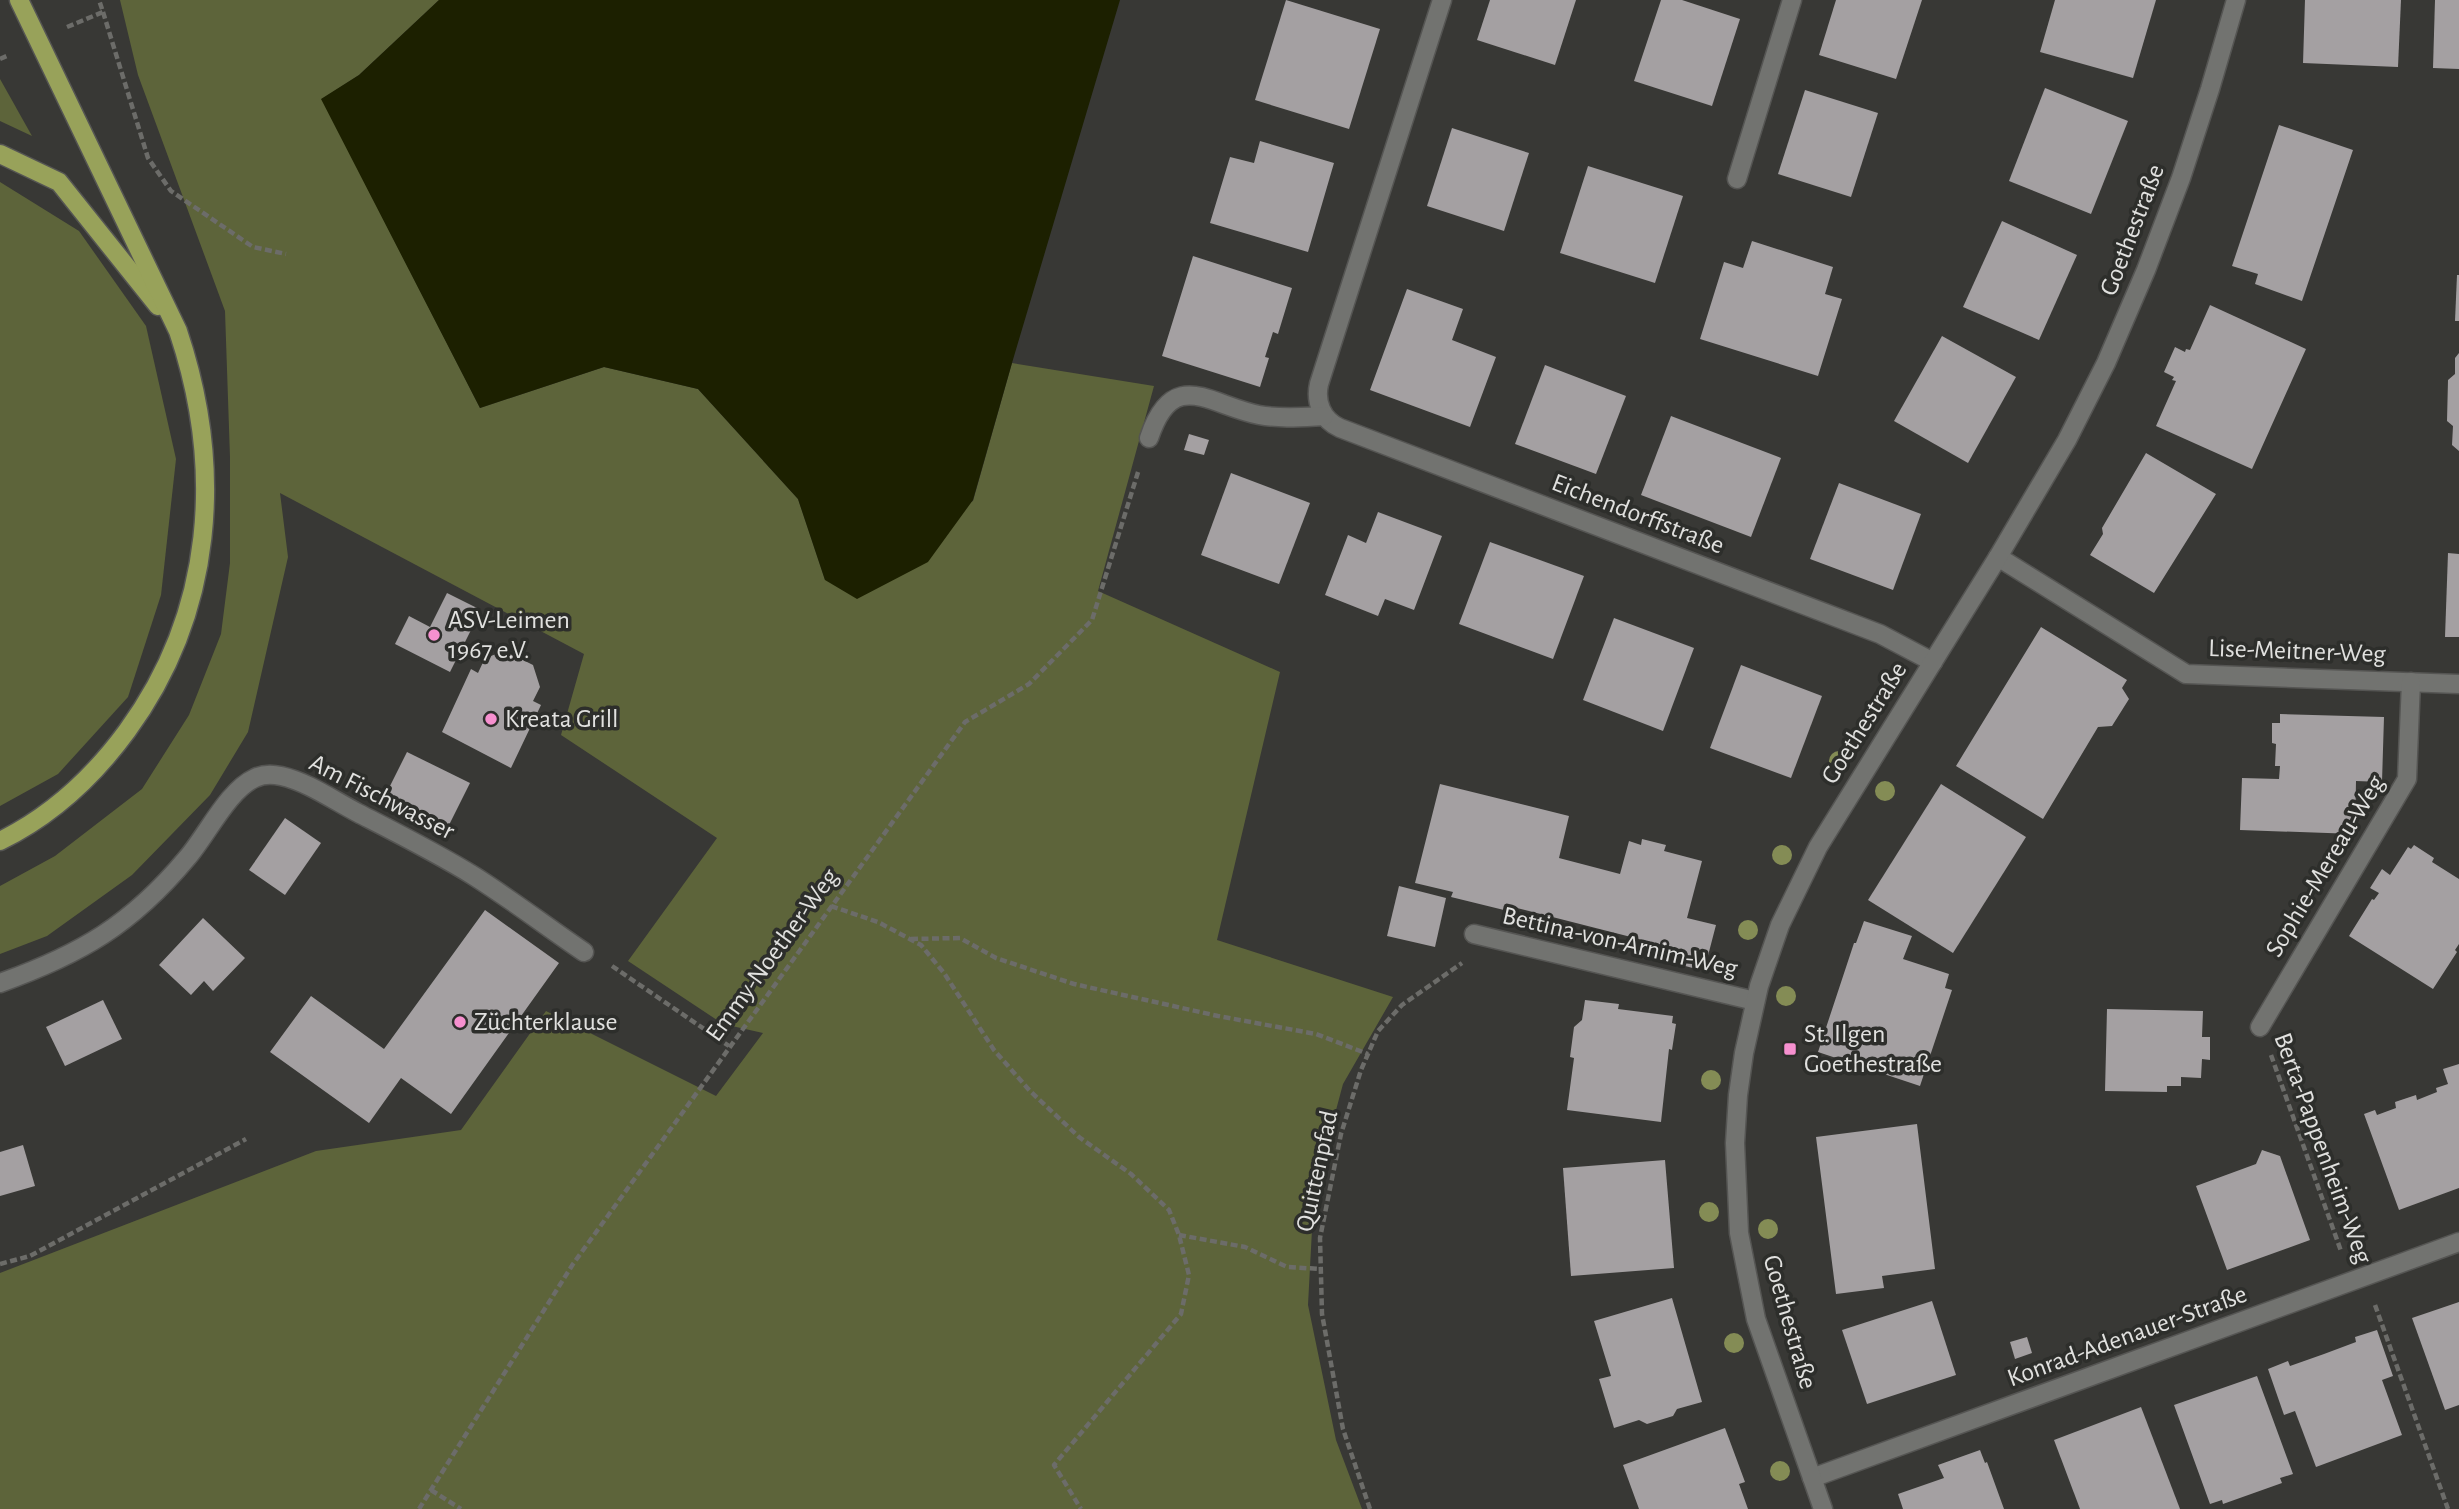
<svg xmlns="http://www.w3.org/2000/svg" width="2459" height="1509" font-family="'Alegreya Sans',sans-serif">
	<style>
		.green { fill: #5d643a }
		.water { fill: #1c2000 }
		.building { fill: #a4a0a2 }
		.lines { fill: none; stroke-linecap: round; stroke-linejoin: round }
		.street-casing { stroke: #555553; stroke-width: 21 }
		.primary-casing { stroke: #555553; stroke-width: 21 }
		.path { stroke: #6c6c69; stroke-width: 4.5; stroke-dasharray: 7 3.5; stroke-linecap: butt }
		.street { stroke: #727370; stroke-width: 18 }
		.primary { stroke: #98a25a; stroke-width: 18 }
		.tree { fill: #848c55 }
		.poi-dot { fill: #f690cf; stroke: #2d2e2b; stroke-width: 2.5 }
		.labels { text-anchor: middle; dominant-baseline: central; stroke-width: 7; stroke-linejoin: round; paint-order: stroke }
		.street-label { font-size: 26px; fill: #e1e1df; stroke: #2d2e2b }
		.poi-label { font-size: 26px; fill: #e1e1df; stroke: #2d2e2b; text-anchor: start }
	</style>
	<rect width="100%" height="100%" fill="#383835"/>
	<g class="green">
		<path d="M120,0h319l-80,75 -37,24 158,309 124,-41 94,22 100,110 27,81 148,-79 39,-138 142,23 -56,205 182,81 -63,268 176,57 -50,87 -29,108 -6,113 28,135 26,69h-1362v-236l316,-122 145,-21 85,-119 170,85 47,-63 -40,-9 -95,-63 89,-123 -156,-103 23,-81 -304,-161 8,64 -40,175 -38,63 -78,80 -85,61 -47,18v-68l55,-30 87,-67 47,-74 32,-81 9,-71v-106l-5,-146 -87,-236z"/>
		<path d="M0,79l32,57 -32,-15z"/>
		<path d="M0,182l79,49 67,95 30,133 -15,136 -33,102 -70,77 -58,32z"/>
	</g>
	<path class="water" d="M439,0h681l-108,363 -39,137 -45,62 -71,37 -32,-19 -27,-81 -100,-110 -94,-22 -124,41 -159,-309 38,-24z"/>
	<g class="building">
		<path d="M1286,0l94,29 -31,100 -94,-29z"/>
		<path d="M1490,0h86l-21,65 -78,-25z"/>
		<path d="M1661,0h21l58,19 -28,87 -78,-25z"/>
		<path d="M1836,0h86l-26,79 -77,-24z"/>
		<path d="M2055,0h101l-23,78 -93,-26z"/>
		<path d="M2305,0h96l-3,67 -95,-4z"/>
		<path d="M2435,0h24v69l-26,-1z"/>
		<path d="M2045,88l83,33 -37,93 -82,-33z"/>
		<path d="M1805,90l73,23 -27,84 -73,-23z"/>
		<path d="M2279,125l74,25 -51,151 -47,-17 3,-10 -26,-8z"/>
		<path d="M1452,128l77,25 -25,78 -77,-25z"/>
		<path d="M1260,141l74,22 -26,89 -98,-29 20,-66 24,6z"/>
		<path d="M1588,166l95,30 -28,87 -95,-30z"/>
		<path d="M2002,221l75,34 -38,85 -76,-33z"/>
		<path d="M1752,241l81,26 -8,27 17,5 -24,77 -118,-37 24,-77 19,6z"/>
		<path d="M1193,256l99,32 -14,46 -5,-2 -8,25 4,1 -9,29 -98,-31z"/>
		<path d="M2457,275h2v46h-4z"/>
		<path d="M1407,289l56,20 -11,31 44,17 -26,70 -100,-37z"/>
		<path d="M2210,305l96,44 -54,120 -96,-43 20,-45 -4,-1 2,-3 -10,-5 11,-25 10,5 1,-3 4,1z"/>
		<path d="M1942,336l74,41 -48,86 -74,-42z"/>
		<path d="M2459,353v98l-7,-6 1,-19 -6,-5 1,-41 7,-6v-16z"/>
		<path d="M1545,365l81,31 -30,78 -81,-30z"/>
		<path d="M1671,416l110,42 -30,79 -110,-42z"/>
		<path d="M1189,434l20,6 -5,15 -20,-5z"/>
		<path d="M2146,453l70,41 -62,99 -64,-38 13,-21 -1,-6z"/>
		<path d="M1231,473l79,30 -31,81 -78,-29z"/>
		<path d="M1839,483l82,31 -28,76 -83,-31z"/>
		<path d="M1378,512l64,24 -28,74 -29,-11 -7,17 -53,-21 23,-60 18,8z"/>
		<path d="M1490,542l94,34 -31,83 -94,-35z"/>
		<path d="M2448,553l11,1v83h-14z"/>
		<path d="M447,593l34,17 -31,62 -55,-28 14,-28 21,11z"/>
		<path d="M1614,618l80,30 -31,83 -80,-31z"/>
		<path d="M2041,627l86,53 -5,8 7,11 -17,27 -14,1 -55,92 -87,-53z"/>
		<path d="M505,651l28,14 7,22 -7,14 8,4 -30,63 -69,-36 29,-63 7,4 7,-15z"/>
		<path d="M1741,665l81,31 -31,82 -81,-30z"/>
		<path d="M2280,714l104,3 -2,65 -26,-1 -1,53 -115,-4 2,-52 37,1 1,-13h-5l1,-22 -4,-1v-20h8z"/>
		<path d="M407,752l63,31 -24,48 -63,-31z"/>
		<path d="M1440,784l129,32 -10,42 61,16 9,-33 12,4 1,-6 24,6 -2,6 38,10 -15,57 29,7 -12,46 -30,-8 4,-14 -169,-43 -1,5 -57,-14 2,-5 -38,-9z"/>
		<path d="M1941,784l85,53 -73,116 -85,-53z"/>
		<path d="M285,818l36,25 -36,52 -36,-25z"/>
		<path d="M2414,845l20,13 -2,4 27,17v65l-4,6 2,2 -24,37 -84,-53 23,-37 2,1 5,-7 -9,-5 12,-19 8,6 18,-28 3,2z"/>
		<path d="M1399,886l47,12 -11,49 -48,-11z"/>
		<path d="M485,910l74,53 -108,151 -50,-36 -32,45 -99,-71 41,-56 73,53z"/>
		<path d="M203,918l42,40 -32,33 -9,-10 -13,14 -32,-30z"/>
		<path d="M1864,921l48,15 -9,23 46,15 -4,14 7,2 -32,96 -102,-34 36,-109h2z"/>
		<path d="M103,1000l19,39 -57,27 -19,-39z"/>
		<path d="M1585,1000l34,4 -1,5 55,7 -1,7 4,1 -4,26 -3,-1 -8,73 -94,-12 7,-52 -4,-1 4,-30 8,-7z"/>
		<path d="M2107,1009l96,2 -1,26h8v23l-8,-1 -1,19 -20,-1v9h-14v6l-62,-1z"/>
		<path d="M2459,1064v124l-60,22 -35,-96 11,-4 2,5 19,-7 -1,-6 21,-7 1,5 20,-8 -1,-4 12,-4 -5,-15z"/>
		<path d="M1917,1124l18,145 -53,7 2,12 -48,6 -20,-157z"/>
		<path d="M23,1145l12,41 -35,10v-44z"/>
		<path d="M2262,1150l18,6 30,84 -83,30 -31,-84 60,-22z"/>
		<path d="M1665,1160l9,108 -103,8 -8,-108z"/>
		<path d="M1672,1298l30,104 -25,7 -4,7 -26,8 -8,-4 -25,8 -15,-49 12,-3 -17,-55z"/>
		<path d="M1932,1301l24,74 -89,29 -25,-74z"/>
		<path d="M2459,1302v103l-14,5 -33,-92z"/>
		<path d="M2377,1330l16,46 -11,4 20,55 -86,32 -21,-56 -11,4 -16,-46 20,-8 2,5 34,-12 32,-12 -1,-5z"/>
		<path d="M2027,1337l5,16 -17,6 -5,-17z"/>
		<path d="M2257,1376l36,98 -13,4 2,5 -59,21 -1,-4 -12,4 -36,-99z"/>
		<path d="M2141,1407l39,102h-100l-26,-69z"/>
		<path d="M1725,1428l20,54 -6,2 9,25h-109l-16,-44z"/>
		<path d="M1980,1450l5,13 2,-1 17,47h-101l-5,-15 46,-16 -6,-13z"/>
	</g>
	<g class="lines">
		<defs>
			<g id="street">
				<path d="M1442,0l-123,384c-4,18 3,36 21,44l540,206 53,28"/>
				<path d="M1737,179l55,-179"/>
				<path d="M1149,438c24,-72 60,-33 110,-23 21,4 44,2 65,1"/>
				<path d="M1998,557l188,117 273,10"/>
				<path d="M1474,934l281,67"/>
				<path d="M0,983c81,-29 131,-58 187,-125 20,-23 41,-68 68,-80 8,-4 17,-4 26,-2 27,6 52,24 77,37 39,20 79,40 116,63 38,24 73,51 110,76"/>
				<path d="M2260,1027l147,-248 4,-97"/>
				<path d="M1812,1478l647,-236"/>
				<path d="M1823,1509l-67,-190 -17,-86 -4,-90 3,-48 6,-42 15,-67 21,-61 38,-78 180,-290 69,-117 39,-77 40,-93 35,-92 29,-89 26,-89"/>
			</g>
			<g id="primary">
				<path d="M0,154l59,28 99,124"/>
				<path d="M0,841c51,-25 94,-65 127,-110 87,-119 97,-263 51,-400l-159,-331"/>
			</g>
		</defs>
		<use href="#street" class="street-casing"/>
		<use href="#primary" class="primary-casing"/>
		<g class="path">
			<path d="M103,12l45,146 23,33 82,56 33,7"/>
			<path d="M67,27l36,-15 -4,-12"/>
			<path d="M0,59l9,-4"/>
			<path d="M831,906l47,16 43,23 23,28 50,77 36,41 49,46 52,37 38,36 10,25 10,40 -8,39 -127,151 27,44"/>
			<path d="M911,939l49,-1 36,20 78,26 144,32 98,18 52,20"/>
			<path d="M612,966l117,80"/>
			<path d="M2271,1055l70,196"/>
			<path d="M1179,1235l66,12 42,20 34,2"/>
			<path d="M0,1264l30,-8 216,-117"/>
			<path d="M2375,1305l73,204"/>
			<path d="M431,1490l30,19"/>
			<path d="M419,1509l154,-245 392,-542 64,-38 63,-64 47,-151"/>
			<path d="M1370,1509l-27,-80 -21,-115 -2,-76 21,-104 20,-64 17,-39 24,-26 60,-42"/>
		</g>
		<use href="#street" class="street"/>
		<use href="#primary" class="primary"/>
	</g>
	<g class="tree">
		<circle cx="1839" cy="761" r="10"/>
		<circle cx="1885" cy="791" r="10"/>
		<circle cx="1782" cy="855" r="10"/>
		<circle cx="1748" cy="930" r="10"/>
		<circle cx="1786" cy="996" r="10"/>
		<circle cx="1711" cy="1080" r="10"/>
		<circle cx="1709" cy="1212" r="10"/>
		<circle cx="1768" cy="1229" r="10"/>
		<circle cx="1734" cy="1343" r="10"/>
		<circle cx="1780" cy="1471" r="10"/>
	</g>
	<g class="poi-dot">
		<circle cx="434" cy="635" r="7"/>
		<circle cx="491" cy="719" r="7"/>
		<circle cx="460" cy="1022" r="7"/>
		<rect x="1783" y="1042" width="14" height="14" rx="3.5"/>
	</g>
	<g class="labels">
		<g class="street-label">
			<text transform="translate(2132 230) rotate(-69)">Goethestraße</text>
			<text transform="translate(1638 514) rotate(21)">Eichendorffstraße</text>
			<text transform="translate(2297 651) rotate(2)">Lise-Meitner-Weg</text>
			<text transform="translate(1864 723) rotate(-58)">Goethestraße</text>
			<text transform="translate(382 797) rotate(27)">Am Fischwasser</text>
			<text transform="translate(2325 866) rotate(-59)">Sophie-Mereau-Weg</text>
			<text transform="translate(1620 942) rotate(13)">Bettina-von-Arnim-Weg</text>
			<text transform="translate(772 955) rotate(-54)">Emmy-Noether-Weg</text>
			<text transform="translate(2323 1148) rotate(70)">Berta-Pappenheim-Weg</text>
			<text transform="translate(1317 1171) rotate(-78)">Quittenpfad</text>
			<text transform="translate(1790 1322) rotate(74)">Goethestraße</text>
			<text transform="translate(2127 1336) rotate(-20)">Konrad-Adenauer-Straße</text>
		</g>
		<g class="poi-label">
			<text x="448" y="620">ASV-Leimen<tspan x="448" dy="30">1967 e.V.</tspan></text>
			<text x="505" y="719">Kreata Grill</text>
			<text x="474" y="1022">Züchterklause</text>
			<text x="1804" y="1034">St. Ilgen<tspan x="1804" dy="30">Goethestraße</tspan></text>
		</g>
	</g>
</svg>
